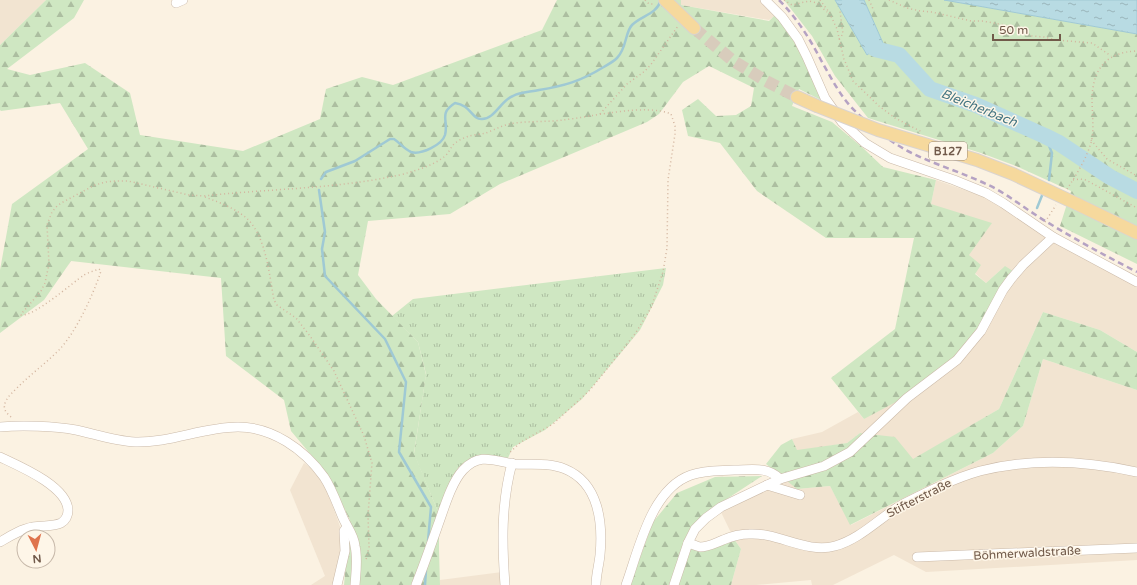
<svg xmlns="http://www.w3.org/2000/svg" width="1137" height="585" font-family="'Varela Round',sans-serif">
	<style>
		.residential { fill: #f2e4d1 }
		.grass { fill: url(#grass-tufts) }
		.forest { fill: url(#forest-firs) }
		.water { fill: url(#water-ripples); stroke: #9fc9d4 }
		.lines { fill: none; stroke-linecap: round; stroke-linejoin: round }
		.stream { stroke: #9fc9d4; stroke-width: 2.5 }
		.river { stroke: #b8dbe3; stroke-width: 16 }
		.major-tunnel { stroke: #d8ccbc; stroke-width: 12; stroke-dasharray: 12 6; stroke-linecap: butt }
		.minor-casing { stroke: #cbbaa9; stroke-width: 10 }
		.major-casing { stroke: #dad4d0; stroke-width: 14 }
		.path { stroke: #d3b59f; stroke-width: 1.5; stroke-dasharray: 1 3; stroke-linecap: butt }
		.minor { stroke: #fff; stroke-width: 9 }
		.major { stroke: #f6d99d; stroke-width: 12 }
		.rail { stroke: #b5a2c3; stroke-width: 2.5; stroke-dasharray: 6 4; stroke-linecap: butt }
		.major-bridge-casing { stroke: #dad4d0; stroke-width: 14; stroke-linecap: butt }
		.major-bridge { stroke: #f6d99d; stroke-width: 12 }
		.labels { text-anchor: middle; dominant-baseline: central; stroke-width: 3; stroke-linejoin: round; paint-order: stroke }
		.shield { fill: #fef6e8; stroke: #9b8979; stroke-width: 1 }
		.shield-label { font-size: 11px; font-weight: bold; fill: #715a4a }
		.street-label { font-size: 12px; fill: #715a4a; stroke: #fef6e8 }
		.water-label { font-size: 13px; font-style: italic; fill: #457683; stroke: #fef6e8 }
	</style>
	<defs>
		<pattern id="grass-tufts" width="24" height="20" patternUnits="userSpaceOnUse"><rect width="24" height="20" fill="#cfe7c2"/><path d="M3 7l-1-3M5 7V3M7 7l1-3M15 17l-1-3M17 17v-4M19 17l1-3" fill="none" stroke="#acbea0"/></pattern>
		<pattern id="forest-firs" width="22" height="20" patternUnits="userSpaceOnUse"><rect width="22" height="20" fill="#cfe7c2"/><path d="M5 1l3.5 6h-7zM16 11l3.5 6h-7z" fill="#acbea0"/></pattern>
		<pattern id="water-ripples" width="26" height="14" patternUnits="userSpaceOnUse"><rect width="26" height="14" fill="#b8dbe3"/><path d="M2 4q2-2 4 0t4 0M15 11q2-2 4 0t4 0" fill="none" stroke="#9ab5ba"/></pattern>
	</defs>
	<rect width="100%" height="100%" fill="#fbf2e2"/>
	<g class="residential">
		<path d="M0,0h46l-46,45z"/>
		<path d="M681,0h79l16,15 -7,5 -88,-15z"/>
		<path d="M936,180l60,21 141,85v66l-37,-22 -57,-18 -44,97 -86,51 -53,-27 -13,10 -50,8 -5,-12 30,-7 36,-20 6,7 141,-153 -19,17 -11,-10 -6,-18 -38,-51z"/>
		<path d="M1043,359l94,31v170l-211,12 -32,-17 -61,30h-21l-1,-5 -55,5h-25l10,-36 -7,-10 -15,-31 66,-33 12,14 33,-3 21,39 142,-72 30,-27z"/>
		<path d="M304,463l18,14 20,55 -5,45 -3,8h-23l14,-9 -35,-86z"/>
		<path d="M502,572l-1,13h-61v-5z"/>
	</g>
	<path class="grass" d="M666,268l-3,17 -23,45 -20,24 -38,45 -37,31 -32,17 -5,11 -19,-3 -22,6 -9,7 -19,46 -25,-60 12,-80 -8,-32 -26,-26 21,-17z"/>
	<g class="forest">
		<path d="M46,0h38l-10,18 -67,51 23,6 55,-12 45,30 10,42 103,16 77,-32 6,-30 36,-12 31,8 149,-55 15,-30h124v5l88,16 7,-7 20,28 25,58 -22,-11 -7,17 40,16 31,26 20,19 53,13 -5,24 61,19 -23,32 12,10 -6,9 11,9 19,-17 11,7 -54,85 -40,30 -58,31 -33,-41 64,-49 19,-91h-88l-69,-47 -37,-48 -32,-7 -6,-26 16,-11 18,17 20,-1 15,-9 3,-18 -45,-22 -26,16 -24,32 -12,8 -147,62 -50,30 -82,7 -10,54 18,24 42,43 8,33 -12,78 25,61v36l1,35h-96l6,-65 -23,-46 -36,-43 -7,-31 -58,-44 -5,-78 -150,-17 -27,39 -44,33v-63l12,-66 76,-55 -28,-46 -59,8 -1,-1v-65z"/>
		<path d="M784,0h51l32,55 16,-12 -19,-43h80l193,34v230l-77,-38 11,-35 -55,-25 -35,-13 -113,-35 -33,-42 -23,-40z"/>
		<path d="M1043,312l57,18 37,22v38l-94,-31 -20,67 -30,27 -143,72 -20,-39 -33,3 -31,-25 15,-19 11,-6 5,11 50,-7 13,-10 35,4 18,22 86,-50z"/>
		<path d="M762,476l-52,34 -27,33 22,6 29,-10 7,10 -10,36h-101l23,-63 24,-29 38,-16z"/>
	</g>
	<g class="water">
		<path d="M835,0h29l19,43 -16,12z"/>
		<path d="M944,0h193v34z"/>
	</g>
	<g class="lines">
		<g class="stream">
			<path d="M1045,136l7,17 -3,27"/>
			<path d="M321,179l5,-7 29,-11 35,-22h4c6,4 10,10 17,13 10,3 31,-7 34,-17 4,-15 -7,-21 10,-32 16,2 17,17 27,16 13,0 19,-19 31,-23 7,-4 18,-4 26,-6 25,-4 42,-9 63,-22 5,-3 11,-6 15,-10 10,-10 8,-26 15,-33 10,-10 24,-10 29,-25"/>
			<path d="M319,190l6,42 -3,17 3,27 60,63 21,43 -7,70 32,55 -3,34"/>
			<path d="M1037,208l6,-15"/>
			<path d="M425,585l1,-15"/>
		</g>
		<path class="river" d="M850,0l25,49 24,6 31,34 46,16 69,31 14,7 51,34 27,14"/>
		<path class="major-tunnel" d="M694,28l38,32 34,21 31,16"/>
		<defs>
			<g id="minor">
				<path d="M765,0l17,17 16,22 9,18 18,41 17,24 23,21 25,15 64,22 32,13 17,10 50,34 84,45"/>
				<path d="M176,3l7,-3"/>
				<path d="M0,427c21,-2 55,-1 76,3 19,4 39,11 59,12 35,1 68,-15 103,-15 34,0 66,22 86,50 8,12 13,27 19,41 4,9 11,17 12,28 3,13 1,26 0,39"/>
				<path d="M0,457c19,9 67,29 68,53 0,6 -2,10 -7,13 -8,4 -19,2 -28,4 -12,2 -23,9 -33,15"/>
				<path d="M767,485l33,10"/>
				<path d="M688,543c4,1 8,3 12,4 8,0 15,-4 23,-7 7,-3 18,-6 26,-6 29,-2 57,20 86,12 26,-7 46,-30 70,-43 24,-12 50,-25 75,-32 51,-13 107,-10 157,1"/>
				<path d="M917,557l220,-9"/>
				<path d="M337,585l8,-34 -1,-20 3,-4"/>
				<path d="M416,585c8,-20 15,-40 22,-60 6,-16 13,-42 25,-55 17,-18 31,-9 51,-6 16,1 35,-2 51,5 34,14 38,54 35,86 -1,10 -4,20 -4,30"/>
				<path d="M505,585c-3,-41 -4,-81 7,-122"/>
				<path d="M626,585c13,-36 25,-96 65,-110 14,-5 29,-4 43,-5 18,0 33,-4 46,9"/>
				<path d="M674,585l14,-42 7,-14 11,-11 15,-11 59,-28 44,-13 26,-14 57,-54 50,-38 24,-29 22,-41 8,-11 12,-14 30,-28"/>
			</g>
			<g id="major">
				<path d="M665,0l29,28"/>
				<path d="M797,97l20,9"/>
				<path d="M1077,204l60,29"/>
			</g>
		</defs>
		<use href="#minor" class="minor-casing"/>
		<use href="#major" class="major-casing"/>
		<g class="path">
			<path d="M645,0l4,4h4l1,-1"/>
			<path d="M784,0l8,5 17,-4 8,2 10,9"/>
			<path d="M820,0l9,12 8,17 7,30 9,22 26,25 16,12 27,14"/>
			<path d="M869,0l5,11"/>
			<path d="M889,0l18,8 13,3 12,1 39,9h11l23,4 27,11 12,1 12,3 36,3 19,13"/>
			<path d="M839,39l4,-5 -3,-23"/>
			<path d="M600,114l27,-30 18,-13 7,-8 26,-37"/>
			<path d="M1091,140l16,19 30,17"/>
			<path d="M1073,180l7,-1 6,1 51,28"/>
			<path d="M1067,189c10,-15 21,-33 25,-50 2,-13 0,-28 0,-41 1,-30 15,-46 45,-47"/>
			<path d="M205,197c13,5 27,10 39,19 22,17 25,58 30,84l3,5 19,13 14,18 24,35 30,65 8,27 -4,52 1,32 -3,13"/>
			<path d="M1045,222l11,-17"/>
			<path d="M11,417c-5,-4 -9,-9 -5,-16 2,-5 7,-9 12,-14 13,-13 28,-24 41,-37 17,-18 33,-53 41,-76l1,-3 -2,-2c-5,2 -10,3 -15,6 -12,8 -50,42 -63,40l1,-2 19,-22 4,-8 4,-19 -2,-39 5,-13 5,-6 6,-4 32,-17 11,-3 10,-1h12l61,14 15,1c62,-7 125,-7 186,-19 16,-3 41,-10 54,-20 4,-3 6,-8 9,-12 4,-4 10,-7 16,-9 5,-1 12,-2 17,-3 10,-4 19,-9 29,-10 16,-2 32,-1 48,-3 28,-3 83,-17 108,-6l4,12v8l-7,46 -1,68 -4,24 -12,36 -16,26 -45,56 -37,34 -32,18 -13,12"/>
		</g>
		<use href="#minor" class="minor"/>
		<use href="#major" class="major"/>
		<path class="rail" d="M779,0c18,18 31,39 43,62 10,17 19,36 34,50 15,15 32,28 50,38 30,16 63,24 92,40 17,10 32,22 49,32 29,18 59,34 90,50"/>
		<defs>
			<path id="major-bridge" d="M817,106l61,24 99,30 36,14 64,30"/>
		</defs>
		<use href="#major-bridge" class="major-bridge-casing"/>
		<use href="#major-bridge" class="major-bridge"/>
	</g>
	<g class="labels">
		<rect class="shield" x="929" y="142" width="38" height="18" rx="3"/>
		<g class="shield-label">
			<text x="948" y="151">B127</text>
		</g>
		<g class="street-label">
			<text transform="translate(919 498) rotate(-27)">Stifterstraße</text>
			<text transform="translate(1027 553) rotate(-3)">Böhmerwaldstraße</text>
		</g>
		<g class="water-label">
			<text transform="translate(979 108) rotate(22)">Bleicherbach</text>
		</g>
	</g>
	<g transform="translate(36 549) rotate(174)"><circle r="19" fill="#fef6e8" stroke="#c6b8a9"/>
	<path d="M0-3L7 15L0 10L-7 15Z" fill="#df744d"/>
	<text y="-6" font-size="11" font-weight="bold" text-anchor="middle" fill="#715a4a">N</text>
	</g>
	<path d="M993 34v6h67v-6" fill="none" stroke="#715a4a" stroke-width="2"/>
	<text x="999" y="34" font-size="12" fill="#715a4a" stroke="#fef6e8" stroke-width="3" paint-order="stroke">50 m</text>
</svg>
